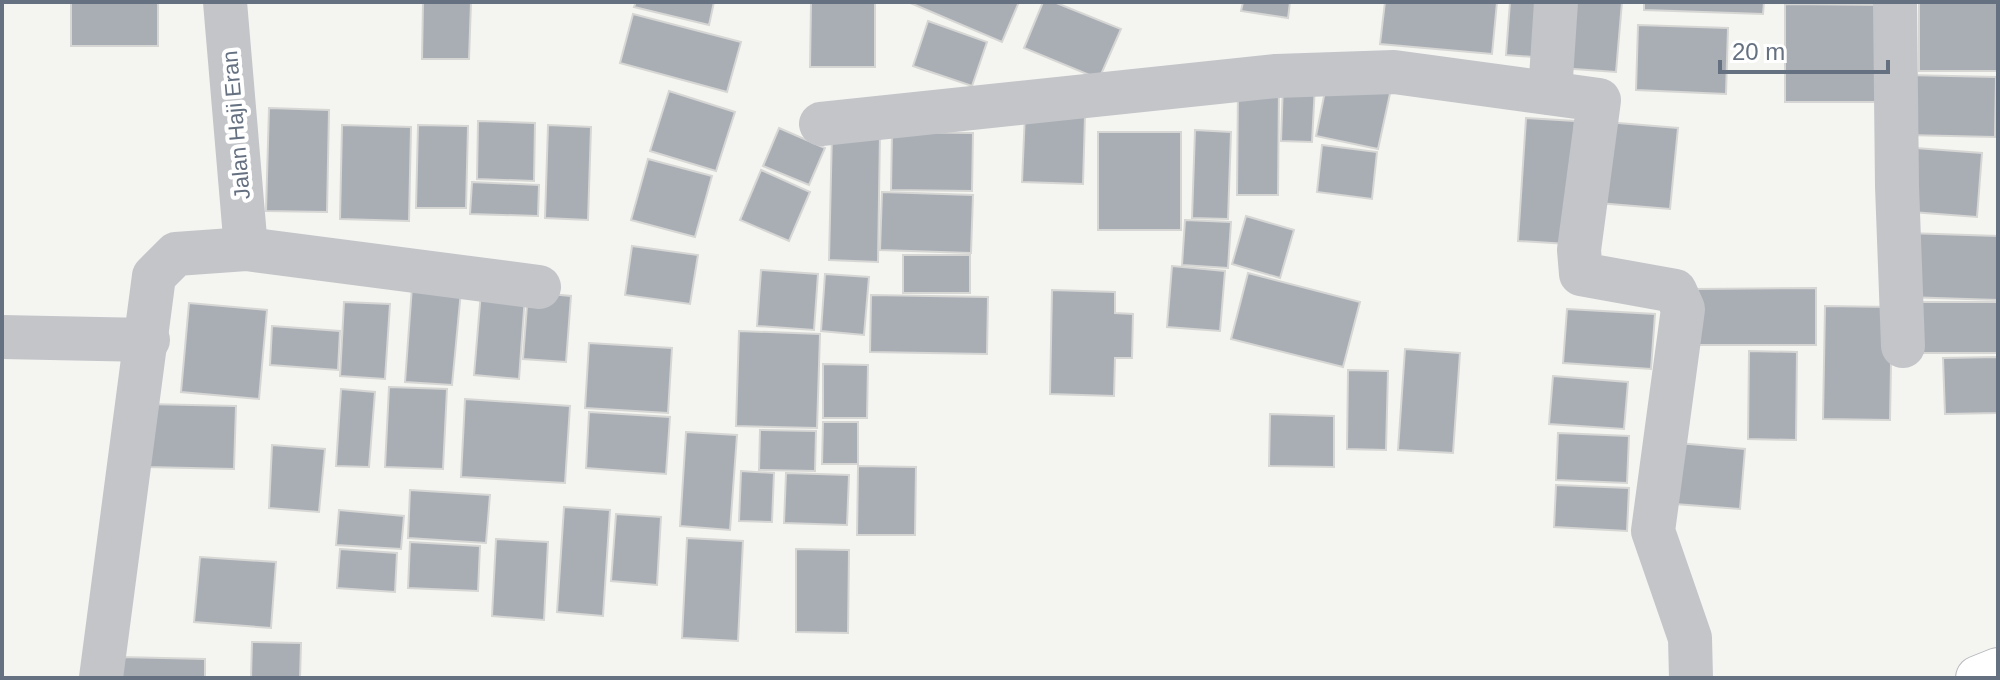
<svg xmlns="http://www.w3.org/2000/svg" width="2000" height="680" font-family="Arial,sans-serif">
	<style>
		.building { fill: #a9aeb5; stroke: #d6d6d4; stroke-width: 2 }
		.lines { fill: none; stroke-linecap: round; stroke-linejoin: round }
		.secondary-casing { stroke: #b5b8bd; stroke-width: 46 }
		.minor { stroke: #c3c5c9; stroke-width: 44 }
		.secondary { stroke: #fff; stroke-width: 44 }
		.labels { text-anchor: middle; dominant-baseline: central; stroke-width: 8; stroke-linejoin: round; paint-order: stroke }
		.street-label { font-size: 22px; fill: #657081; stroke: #fff }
	</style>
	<rect width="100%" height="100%" fill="#f4f5f1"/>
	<g class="building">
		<rect x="71" y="2" width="87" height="44"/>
		<path d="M423,2h48l-2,57h-47z"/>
		<path d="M636,2h78l-5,23 -75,-18z"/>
		<path d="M811,2h64v65h-65z"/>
		<path d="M908,2h111l-17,40z"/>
		<path d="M1043,2h11l67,27 -22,50 -75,-31z"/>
		<path d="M1243,2h47l-2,16 -47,-7z"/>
		<path d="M1385,2h112l-5,52 -112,-10z"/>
		<path d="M1510,2h40l-3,56 -41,-3z"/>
		<path d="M1565,2h57l-6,70 -56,-4z"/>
		<path d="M1644,2h120l-1,12 -119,-4z"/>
		<rect x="1919" y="2" width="79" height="69"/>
		<path d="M1785,4l105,1 -1,97h-104z"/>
		<path d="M633,14l108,28 -14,50 -107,-29z"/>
		<path d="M928,21l59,21 -15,44 -59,-20z"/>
		<path d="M1638,25l90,3 -2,66 -90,-4z"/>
		<path d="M1906,75l90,2 -1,60 -90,-2z"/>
		<path d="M1328,76l63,13 -13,60 -62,-13z"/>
		<path d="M1283,84l32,1 -3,57 -31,-1z"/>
		<path d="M1238,85h41l-1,110h-41z"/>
		<path d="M669,91l66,21 -19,59 -66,-20z"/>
		<path d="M269,108l60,2 -2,102 -61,-1z"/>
		<path d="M1025,113l60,2 -2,69 -61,-2z"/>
		<path d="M1526,118l49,3 -7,123 -50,-3z"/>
		<path d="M478,121l57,2 -1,58 -57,-2z"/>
		<path d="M1606,122l72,6 -8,81 -72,-6z"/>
		<path d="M342,125l69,2 -2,94 -69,-2z"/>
		<path d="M418,125l50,1 -2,82h-50z"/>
		<path d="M548,125l43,2 -3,93 -43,-2z"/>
		<path d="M779,128l46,20 -16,37 -46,-19z"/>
		<path d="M1195,130l36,2 -3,87 -36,-1z"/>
		<path d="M832,132l48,1 -2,129 -49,-2z"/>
		<path d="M892,132l81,1 -1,58 -81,-1z"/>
		<rect x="1098" y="132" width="83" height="98"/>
		<path d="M1322,145l55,7 -5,47 -55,-7z"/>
		<path d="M1902,147l80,6 -5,64 -78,-6z"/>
		<path d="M648,159l64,17 -17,61 -64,-17z"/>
		<path d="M761,170l49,22 -21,49 -49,-21z"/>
		<path d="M472,182l67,3 -1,31 -68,-2z"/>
		<path d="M882,192l91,3 -2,58 -91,-3z"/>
		<path d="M1246,216l48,14 -14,48 -48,-14z"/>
		<path d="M1185,220l46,2 -3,46 -46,-3z"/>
		<path d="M1907,233l91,3v64l-93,-3z"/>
		<path d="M632,246l66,9 -8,49 -65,-9z"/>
		<rect x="903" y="255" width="67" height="38"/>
		<path d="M1172,266l53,5 -5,60 -53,-4z"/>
		<path d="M761,270l57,4 -4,56 -57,-4z"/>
		<path d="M1248,273l112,29 -17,65 -112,-28z"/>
		<path d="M825,274l44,3 -5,58 -43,-4z"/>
		<path d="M412,287l49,4 -9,94 -47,-3z"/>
		<path d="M1816,288v57h-121v-56z"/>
		<path d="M1052,290l63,2v21l18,1 -1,44h-17l-1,38 -64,-2z"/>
		<path d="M481,292l44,4 -6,83 -45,-4z"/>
		<path d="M528,292l43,4 -5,66 -43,-3z"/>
		<path d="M871,295l117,2 -1,57 -117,-2z"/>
		<path d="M344,302l46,2 -5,75 -45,-3z"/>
		<rect x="1915" y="302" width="83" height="51"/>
		<path d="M189,303l78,7 -8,89 -78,-7z"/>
		<path d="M1825,306l67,1 -2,113 -67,-1z"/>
		<path d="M1567,309l88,5 -4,55 -88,-6z"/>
		<path d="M272,326l68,5 -2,39 -68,-5z"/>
		<path d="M739,331l81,3 -3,94 -81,-2z"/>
		<path d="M589,343l83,5 -4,65 -83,-5z"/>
		<path d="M1405,349l55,4 -7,100 -55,-3z"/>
		<path d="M1749,351l48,1 -1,88 -48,-1z"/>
		<path d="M1998,357v56l-53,1 -2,-56z"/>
		<path d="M823,364l45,1 -1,53h-44z"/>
		<path d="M1348,370l40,1 -2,79 -39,-1z"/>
		<path d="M1553,376l75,6 -4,47 -75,-5z"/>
		<path d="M389,387l58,2 -4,80 -58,-2z"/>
		<path d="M341,389l34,3 -6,75 -33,-1z"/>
		<path d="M465,399l105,7 -5,77 -104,-6z"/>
		<path d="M147,404l89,2 -2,63 -88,-2z"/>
		<path d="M589,412l81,5 -4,57 -80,-6z"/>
		<path d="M1270,414l64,2v51l-65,-1z"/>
		<path d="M823,422h35v42h-36z"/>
		<path d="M760,430l56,1 -1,40 -56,-1z"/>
		<path d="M686,432l51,3 -7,95 -50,-4z"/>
		<path d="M1558,433l71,3 -2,47 -71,-3z"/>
		<path d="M1667,442l78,7 -5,60 -78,-6z"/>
		<path d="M272,445l53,4 -6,63 -50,-4z"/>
		<path d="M858,466l58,1 -1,68h-58z"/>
		<path d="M741,471l33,2 -2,49 -33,-1z"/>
		<path d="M786,473l63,2 -2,50 -63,-2z"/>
		<path d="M1556,485l73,3 -2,43 -73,-4z"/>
		<path d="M410,490l80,5 -4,48 -78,-5z"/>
		<path d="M564,507l46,3 -7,106 -46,-4z"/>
		<path d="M339,510l65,6 -3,33 -65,-4z"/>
		<path d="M616,514l45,3 -4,68 -46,-4z"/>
		<path d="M687,538l56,3 -5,100 -56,-3z"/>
		<path d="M496,539l52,3 -4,78 -52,-4z"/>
		<path d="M410,542l70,4 -2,45 -70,-3z"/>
		<path d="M340,549l57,4 -2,39 -58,-4z"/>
		<path d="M796,549l53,1 -1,83 -52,-1z"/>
		<path d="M200,557l76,5 -5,66 -77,-6z"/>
		<path d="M252,642l49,1 -1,35h-49z"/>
		<path d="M120,657l85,2v19h-86z"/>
	</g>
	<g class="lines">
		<defs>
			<path id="secondary" d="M1978,678l20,-8"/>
		</defs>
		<use href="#secondary" class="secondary-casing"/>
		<g class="minor">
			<path d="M225,2l21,247"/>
			<path d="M1895,2l2,184 6,160"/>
			<path d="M1550,93l6,-91"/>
			<path d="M821,124l455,-48 118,-4 205,28 -20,150 2,24 94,17 8,18 -30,222 37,107 1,40"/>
			<path d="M2,337l146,3"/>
			<path d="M101,678l53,-402 22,-22 70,-5 293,38"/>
		</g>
		<use href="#secondary" class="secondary"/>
	</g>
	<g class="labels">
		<g class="street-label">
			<text transform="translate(236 125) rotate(-95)">Jalan Haji Eran</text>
		</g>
	</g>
	<rect width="2000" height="680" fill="none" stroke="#657081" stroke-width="8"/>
	<path d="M1720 60v12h168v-12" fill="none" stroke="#657081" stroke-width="4"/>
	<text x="1732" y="60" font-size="24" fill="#657081" stroke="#ffffff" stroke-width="6" paint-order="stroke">20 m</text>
</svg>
